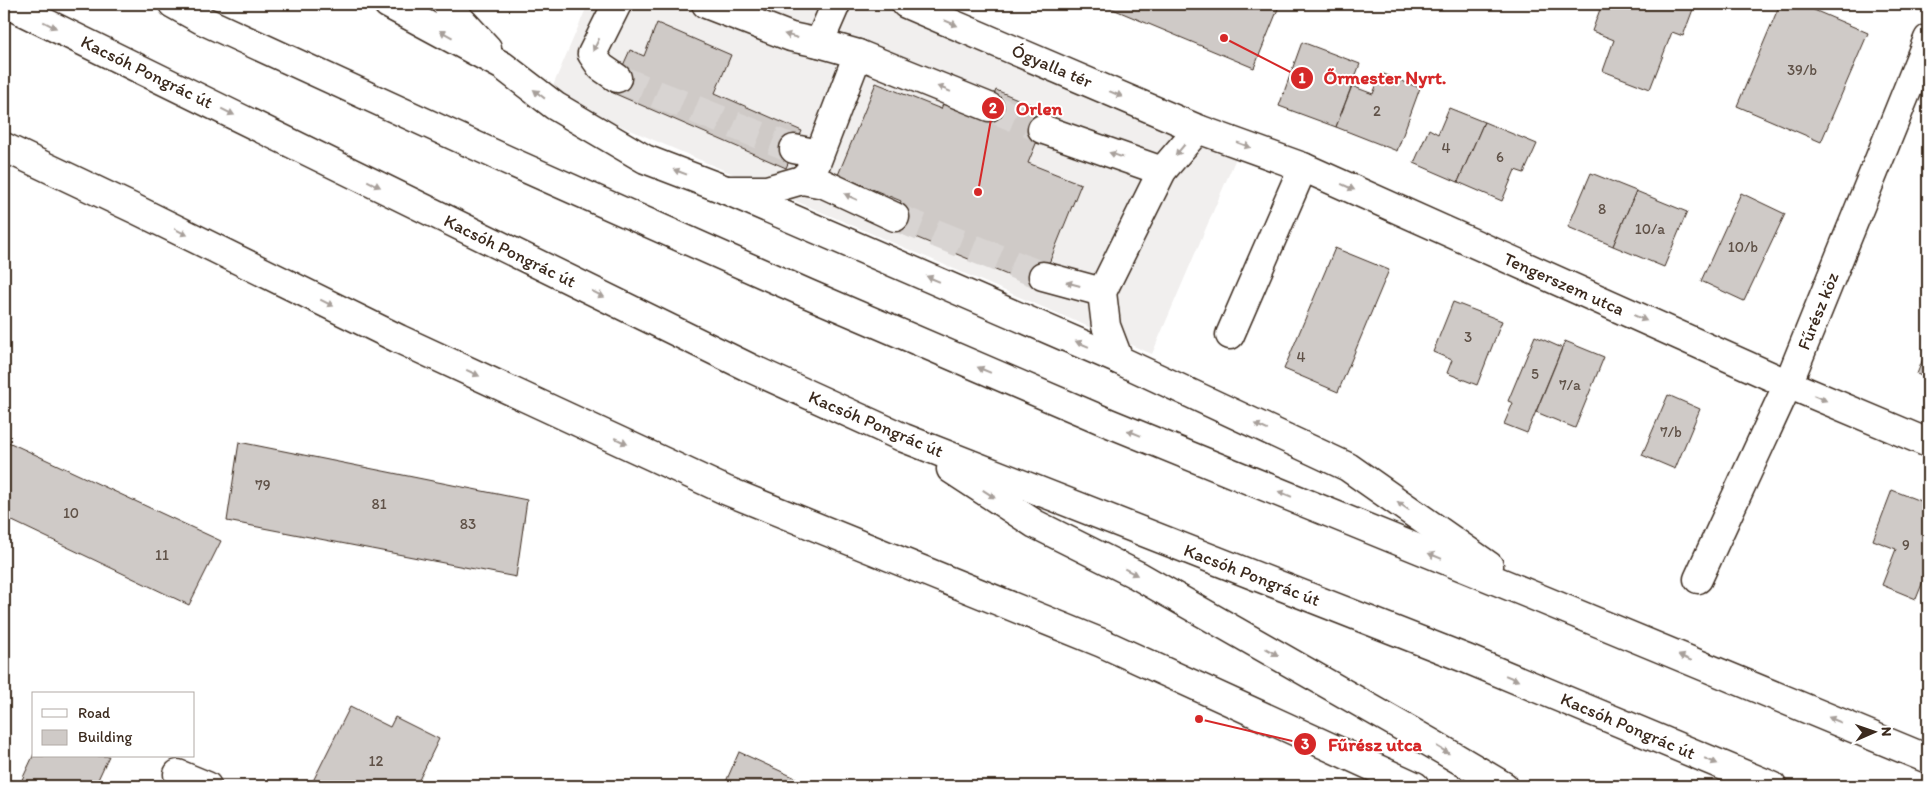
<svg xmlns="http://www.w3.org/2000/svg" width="1932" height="790" font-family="Itim,sans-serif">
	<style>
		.built { fill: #f1efee }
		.building { fill: #cfcac7; stroke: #3b2a1e }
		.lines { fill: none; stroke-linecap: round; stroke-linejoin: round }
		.minor-tunnel { stroke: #d8d4d2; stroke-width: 28; stroke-dasharray: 28 14; stroke-linecap: butt }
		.minor-casing { stroke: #3b2a1e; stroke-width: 31 }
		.major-casing { stroke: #3b2a1e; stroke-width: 31 }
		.minor { stroke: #fff; stroke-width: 28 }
		.major { stroke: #fff; stroke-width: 28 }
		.oneway { fill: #a79f9a }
		.labels { text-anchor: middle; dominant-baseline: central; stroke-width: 4; stroke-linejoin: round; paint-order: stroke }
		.number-label { font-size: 15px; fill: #605248 }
		.street-label { font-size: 18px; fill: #3b2a1e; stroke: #fff }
		.leader { fill: none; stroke: #d62828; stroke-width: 2 }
		.callout-dot { fill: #d62828; stroke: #fff; stroke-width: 2 }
		.mark-label { font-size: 15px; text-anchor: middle; font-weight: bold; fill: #fff }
		.callout-label { font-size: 19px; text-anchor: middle; font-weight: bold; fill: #d62828; stroke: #fff; stroke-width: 4; stroke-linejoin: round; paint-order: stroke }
	</style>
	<rect width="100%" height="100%" fill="#fff"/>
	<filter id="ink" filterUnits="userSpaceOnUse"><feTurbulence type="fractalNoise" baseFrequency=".02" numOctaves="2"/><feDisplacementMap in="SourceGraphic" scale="10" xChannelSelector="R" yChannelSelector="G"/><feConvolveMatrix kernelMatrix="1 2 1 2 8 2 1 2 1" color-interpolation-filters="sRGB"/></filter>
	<g filter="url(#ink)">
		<path class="built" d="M588,4h291l357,154 -84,196 -603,-259z"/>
		<g class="building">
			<path d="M1110,4h170l-26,64 -146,-61z"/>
			<path d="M1602,4h93l-12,32 -11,-4 -22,57 -47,-18 11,-31 -22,-9z"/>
			<path d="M1780,4h20l68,29 -47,109 -84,-36z"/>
			<path d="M657,23l74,32 -16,38 87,38 -16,37 -175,-76 19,-42 14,6z"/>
			<path d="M1302,42l58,22 -24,63 -57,-21z"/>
			<path d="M1381,73l39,15 -23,63 -61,-24 16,-41 21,8z"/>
			<path d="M876,83l65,26 2,-5 41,16 12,-30 53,22 -21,51 53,21 -42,104 -148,-61 10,-26 -63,-26z"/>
			<path d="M1449,108l35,14 -26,60 -44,-19 15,-34 9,5z"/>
			<path d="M1484,122l53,22 -13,29 -9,-3 -13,31 -44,-19z"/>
			<path d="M1591,173l45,18 -23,55 -45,-19z"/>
			<path d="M1636,191l51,21 -23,55 -51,-21z"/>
			<path d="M1741,193l44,21 -41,87 -43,-20z"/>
			<path d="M1335,248l54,22 -51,122 -54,-23z"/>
			<path d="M1453,302l49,19 -25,64 -30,-12 5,-13 -19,-8z"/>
			<path d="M1535,336l27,12 -35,85 -23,-9 9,-21 -5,-2z"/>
			<path d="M1565,341l39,16 -29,71 -39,-16z"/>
			<path d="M1928,346v33l-11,-5z"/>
			<path d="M1668,395l32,14 -25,60 -33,-14z"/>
			<path d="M4,440l217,101 -32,64 -185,-88z"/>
			<path d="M239,442l288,58 -11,77 -289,-56z"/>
			<path d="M1892,490l36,14v65l-12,30 -34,-14 14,-36 -23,-9z"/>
			<path d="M350,707l40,20 5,-10 44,22 -23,47h-98l-6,-3z"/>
			<path d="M739,752l74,34h-89z"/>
			<path d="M34,754v2h75l-14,30h-76z"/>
		</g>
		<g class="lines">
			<g class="minor-tunnel">
				<path d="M617,78l177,71"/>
				<path d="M989,107l53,22"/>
				<path d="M895,217l148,59"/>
			</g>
			<defs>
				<g id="minor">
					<path d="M617,4l-25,50 9,13 16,11"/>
					<path d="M706,4l85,33 28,6 39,11 131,53"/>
					<path d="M906,4l292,125 105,38 485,217 140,59"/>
					<path d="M819,43l17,-39"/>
					<path d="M1042,129l120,42"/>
					<path d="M4,147l133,63 262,129 326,151 377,153 313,143"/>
					<path d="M794,149l25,5"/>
					<path d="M802,180l13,-14 43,-112"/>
					<path d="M726,190h41l35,-10 22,4 71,33"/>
					<path d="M1043,276l59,16"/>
					<path d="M1230,335l73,-168"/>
					<path d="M1119,360l-13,-34 -4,-34 60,-121 36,-42"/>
					<path d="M1698,579l90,-195 140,-345"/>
					<path d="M178,774l29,12"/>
				</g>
				<g id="major">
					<path d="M7,4l743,364 154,70 563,221 305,127"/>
					<path d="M173,4l29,16 305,140 299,133 303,130 420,171 399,165"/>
					<path d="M388,4l115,62 52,40 90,53 81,31 393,170 229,107 141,99"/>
					<path d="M446,4l41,44"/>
					<path d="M951,469l84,55 102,51 294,168 73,43"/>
				</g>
			</defs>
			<use href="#minor" class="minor-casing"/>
			<use href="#major" class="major-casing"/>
			<use href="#minor" class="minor"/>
			<use href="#major" class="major"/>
		</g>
		<defs><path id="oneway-solid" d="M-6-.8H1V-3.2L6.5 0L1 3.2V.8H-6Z" transform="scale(1.25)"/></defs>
		<g class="oneway">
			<use href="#oneway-solid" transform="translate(951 23) rotate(23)"/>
			<use href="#oneway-solid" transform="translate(50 25) rotate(26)"/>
			<use href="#oneway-solid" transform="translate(446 34) rotate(-151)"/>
			<use href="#oneway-solid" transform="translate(791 36) rotate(-164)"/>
			<use href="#oneway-solid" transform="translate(596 45) rotate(116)"/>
			<use href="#oneway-solid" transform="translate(944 89) rotate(-158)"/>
			<use href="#oneway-solid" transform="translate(539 94) rotate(-142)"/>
			<use href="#oneway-solid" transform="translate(1116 94) rotate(23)"/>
			<use href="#oneway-solid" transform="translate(228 112) rotate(26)"/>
			<use href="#oneway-solid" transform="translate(1244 145) rotate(20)"/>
			<use href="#oneway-solid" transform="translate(1180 150) rotate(130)"/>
			<use href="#oneway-solid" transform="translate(1116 155) rotate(-161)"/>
			<use href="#oneway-solid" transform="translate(680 172) rotate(-159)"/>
			<use href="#oneway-solid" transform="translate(374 184) rotate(26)"/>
			<use href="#oneway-solid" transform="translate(1348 187) rotate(24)"/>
			<use href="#oneway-solid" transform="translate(851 197) rotate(-155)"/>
			<use href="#oneway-solid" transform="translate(181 232) rotate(26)"/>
			<use href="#oneway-solid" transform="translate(933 279) rotate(-157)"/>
			<use href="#oneway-solid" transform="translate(1073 284) rotate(-165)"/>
			<use href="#oneway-solid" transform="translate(598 294) rotate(26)"/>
			<use href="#oneway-solid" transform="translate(327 303) rotate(26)"/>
			<use href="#oneway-solid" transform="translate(1640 318) rotate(24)"/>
			<use href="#oneway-solid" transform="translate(1082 344) rotate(-157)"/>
			<use href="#oneway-solid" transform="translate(984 370) rotate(-157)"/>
			<use href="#oneway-solid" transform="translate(473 373) rotate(25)"/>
			<use href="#oneway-solid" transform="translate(1820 398) rotate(23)"/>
			<use href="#oneway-solid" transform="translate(1261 427) rotate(-155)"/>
			<use href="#oneway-solid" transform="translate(1134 433) rotate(-158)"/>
			<use href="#oneway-solid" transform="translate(621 441) rotate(25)"/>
			<use href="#oneway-solid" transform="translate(989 494) rotate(33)"/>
			<use href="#oneway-solid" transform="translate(1285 494) rotate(-158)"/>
			<use href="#oneway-solid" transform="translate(1403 506) rotate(-145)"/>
			<use href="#oneway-solid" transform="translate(1435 556) rotate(-158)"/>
			<use href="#oneway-solid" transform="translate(1131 572) rotate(27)"/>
			<use href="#oneway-solid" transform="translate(1272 652) rotate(30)"/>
			<use href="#oneway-solid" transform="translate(1685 658) rotate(-157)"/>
			<use href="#oneway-solid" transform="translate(1512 678) rotate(23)"/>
			<use href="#oneway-solid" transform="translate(1835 720) rotate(-157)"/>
			<use href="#oneway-solid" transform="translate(1443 750) rotate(31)"/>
			<use href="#oneway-solid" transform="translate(1711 761) rotate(23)"/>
		</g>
	</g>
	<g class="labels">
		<g class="number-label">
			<text x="1802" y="70">39/b</text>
			<text x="1377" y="111">2</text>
			<text x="1446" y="148">4</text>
			<text x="1500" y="157">6</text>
			<text x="1602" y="209">8</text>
			<text x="1650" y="229">10/a</text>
			<text x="1743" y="247">10/b</text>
			<text x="1468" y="337">3</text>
			<text x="1301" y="357">4</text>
			<text x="1535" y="374">5</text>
			<text x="1570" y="385">7/a</text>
			<text x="1671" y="432">7/b</text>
			<text x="263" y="485">79</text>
			<text x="379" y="504">81</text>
			<text x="71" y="513">10</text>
			<text x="468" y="524">83</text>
			<text x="1906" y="545">9</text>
			<text x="162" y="555">11</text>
			<text x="376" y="761">12</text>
		</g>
		<g class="street-label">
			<text transform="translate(1052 66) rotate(23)">Ógyalla tér</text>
			<text transform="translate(147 72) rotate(26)">Kacsóh Pongrác út</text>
			<text transform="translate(510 251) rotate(26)">Kacsóh Pongrác út</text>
			<text transform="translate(1564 284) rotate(24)">Tengerszem utca</text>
			<text transform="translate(1818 311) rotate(-68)">Fűrész köz</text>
			<text transform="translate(876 424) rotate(23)">Kacsóh Pongrác út</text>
			<text transform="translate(1252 575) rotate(21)">Kacsóh Pongrác út</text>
			<text transform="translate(1628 726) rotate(23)">Kacsóh Pongrác út</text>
		</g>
	</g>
	<path class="leader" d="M1224 38L1302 78M978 192L993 108M1199 719L1305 744"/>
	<g class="callout-dot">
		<circle cx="1224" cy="38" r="5"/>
		<circle cx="978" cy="192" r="5"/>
		<circle cx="1199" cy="719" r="5"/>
		<circle cx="1302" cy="78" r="12"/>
		<circle cx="993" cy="108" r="12"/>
		<circle cx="1305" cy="744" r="12"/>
	</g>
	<g class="mark-label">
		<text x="1302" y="83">1</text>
		<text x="993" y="113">2</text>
		<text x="1305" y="749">3</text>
	</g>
	<g class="callout-label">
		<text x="1385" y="84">Őrmester Nyrt.</text>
		<text x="1039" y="115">Orlen</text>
		<text x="1375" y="751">Fűrész utca</text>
	</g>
	<rect width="1932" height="790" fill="none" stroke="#fff" stroke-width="20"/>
	<rect x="10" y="10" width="1912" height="770" fill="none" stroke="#3b2a1e" stroke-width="2" filter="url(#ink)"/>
	<rect x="32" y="692" width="162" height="65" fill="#ffffff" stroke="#b1aaa5"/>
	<rect x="42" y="709" width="25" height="8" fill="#ffffff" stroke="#b1aaa5"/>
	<text x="78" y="718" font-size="15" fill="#3b2a1e">Road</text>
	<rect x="42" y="730" width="25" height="15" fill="#cfcac7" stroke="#b1aaa5"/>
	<text x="78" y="742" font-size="15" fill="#3b2a1e">Building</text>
	<g transform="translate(1874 732) rotate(88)" stroke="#ffffff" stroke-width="4" paint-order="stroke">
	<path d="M0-4L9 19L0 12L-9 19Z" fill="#3b2a1e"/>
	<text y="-8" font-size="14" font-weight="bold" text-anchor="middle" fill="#3b2a1e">N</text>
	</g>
</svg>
